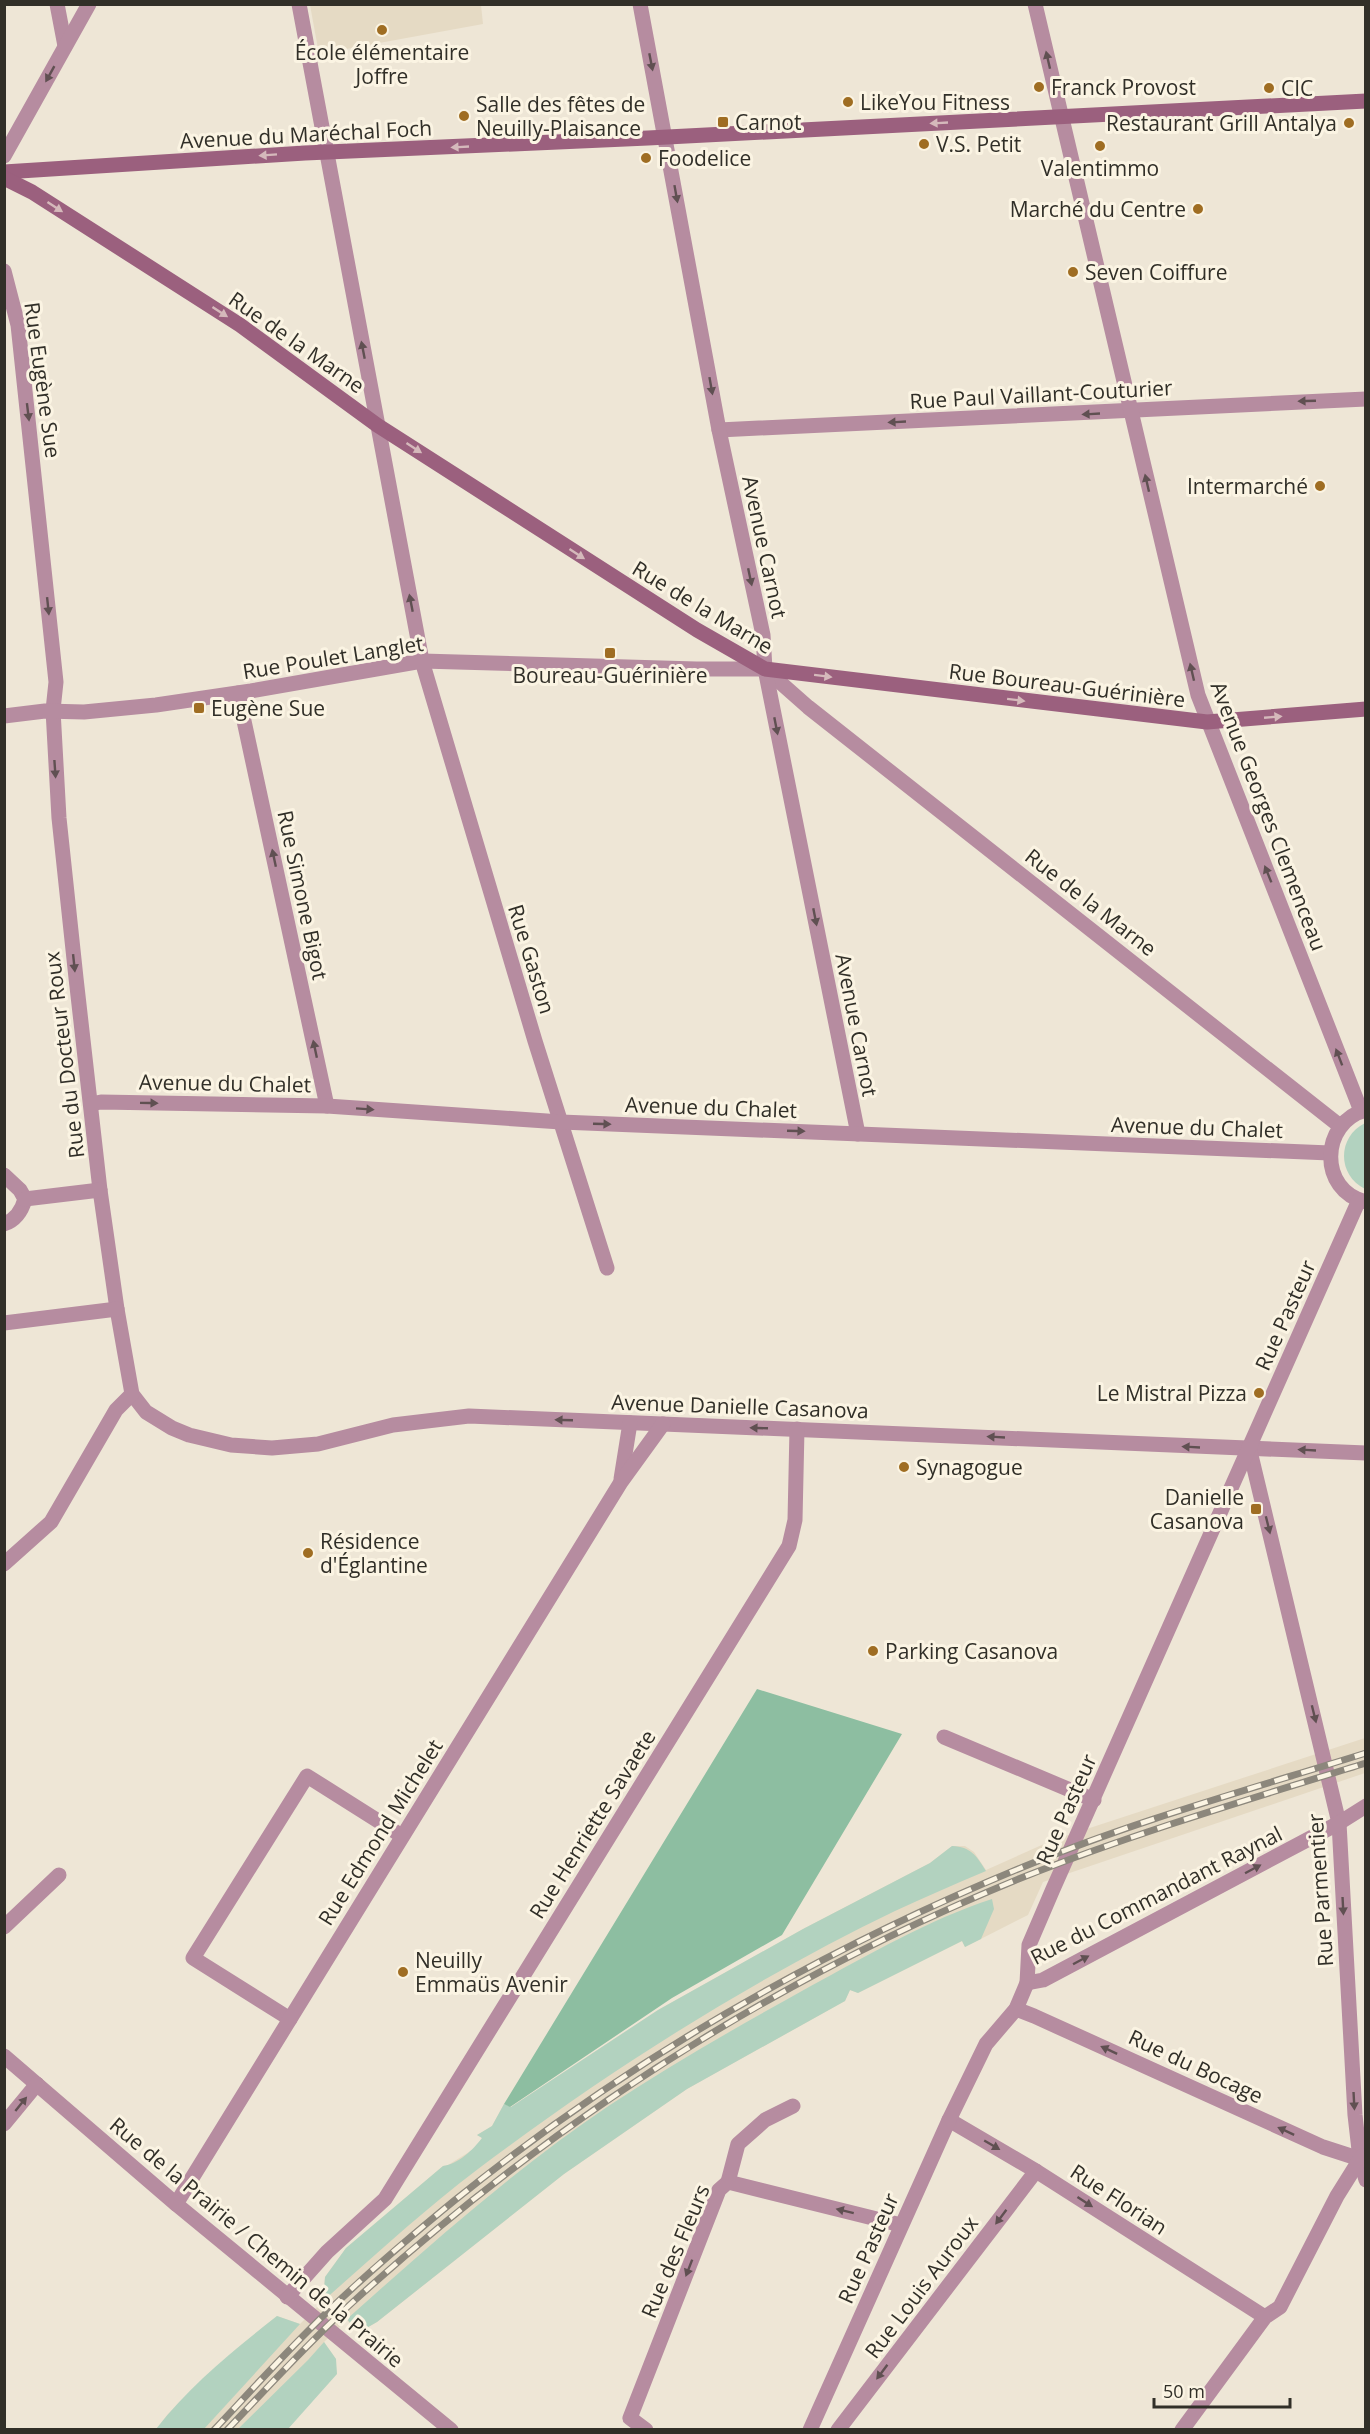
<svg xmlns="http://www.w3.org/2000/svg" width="1370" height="2434" font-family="'Open Sans',sans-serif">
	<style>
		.built { fill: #e5dac4 }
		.green { fill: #b2d2bf }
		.forest { fill: #8dbea1 }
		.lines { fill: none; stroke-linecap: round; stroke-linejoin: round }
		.minor { stroke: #b68ca0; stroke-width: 15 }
		.tertiary { stroke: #b68ca0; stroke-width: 15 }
		.secondary { stroke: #9b607e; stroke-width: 15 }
		.rail-casing { stroke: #8c877c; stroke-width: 7 }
		.rail { stroke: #fbf4e3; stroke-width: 4.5; stroke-dasharray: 14; stroke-linecap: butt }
		.oneway { fill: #605052 }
		.oneway2 { fill: #d5b9bb }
		.poi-dot { fill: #9f6d22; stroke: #fbf4e3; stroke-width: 2 }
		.labels { text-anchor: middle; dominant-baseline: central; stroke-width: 6; stroke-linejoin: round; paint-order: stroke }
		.poi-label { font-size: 21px; fill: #312f28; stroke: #fbf4e3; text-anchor: start }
		.street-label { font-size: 21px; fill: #312f28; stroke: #fbf4e3 }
	</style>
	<rect width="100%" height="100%" fill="#eee6d6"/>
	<g class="built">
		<path d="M310,5h171l2,19 -164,30z"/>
		<path d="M1365,1738v35l-322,109 -15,33 -63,32 -3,-6 -104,52 -8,-3 -5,11 -158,88 -123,85 -187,148 -14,8 -9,-2 -7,-8 -23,22 12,17 -48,70 -132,1 12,-16 67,-64 42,-34 23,8 23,-23 2,-24 21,-29 97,-82 5,-1 26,-16 8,-11 -5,-3 15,-9 12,-22 7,3 147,-97 145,-81 127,-66 22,-17h13l9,6 12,18 67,-30z"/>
	</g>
	<g class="green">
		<path d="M1365,1123v66c-28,-14 -28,-52 0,-66z"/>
		<path d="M952,1846c19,1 24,9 34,25 -31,13 -61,26 -91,40 -147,71 -287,160 -417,258 -54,41 -104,87 -155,132l2,-24 21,-29 97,-82c15,-2 30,-16 39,-28l-5,-3 15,-9 12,-22 7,3 147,-97 145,-81 127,-66z"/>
		<path d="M992,1899l2,10 -13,30 -16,8 -3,-6 -104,52 -8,-3 -5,11 -158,88 -123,85 -187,148 -14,8 -9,-2 -7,-9c84,-75 169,-151 263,-214 65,-43 131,-80 199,-118 59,-32 119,-67 183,-88z"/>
		<path d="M277,2316l23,8 -96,105h-48c33,-43 78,-79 121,-113z"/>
		<path d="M324,2342l12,17 1,15 -49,55h-50l70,-69z"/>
	</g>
	<path class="forest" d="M757,1689l145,45 -120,201 -110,63 -162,109 -6,-3z"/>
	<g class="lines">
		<g class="minor">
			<path d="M57,4l8,42"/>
			<path d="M299,4l123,657 113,380 72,227"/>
			<path d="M719,430l647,-31"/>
			<path d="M765,669l43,38 532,419"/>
			<path d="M765,669l93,465"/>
			<path d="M238,693l89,413"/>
			<path d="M53,710l6,108 17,160 24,212 17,119 15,85 14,18 26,16 17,7 42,10 41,3 46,-4 75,-19 76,-9 897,37"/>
			<path d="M91,1104l10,-2 226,4 234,16 769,31"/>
			<path d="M4,1175l16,15 5,9c-3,11 -9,21 -21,25"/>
			<path d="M25,1199l75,-9"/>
			<path d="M4,1323l113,-14"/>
			<path d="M1249,1447l90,376 16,292 5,44 6,21"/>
			<path d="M621,1479l9,-56"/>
			<path d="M4,1564l47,-42 65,-112 16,-16"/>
			<path d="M944,1737l150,63"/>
			<path d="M4,1927l55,-52"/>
			<path d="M1027,1983l16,-3 296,-157 27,-17"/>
			<path d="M1016,2009l18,7 289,131 37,12"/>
			<path d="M290,2019l-97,-61 114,-182 95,60"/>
			<path d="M4,2056l172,148 275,226"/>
			<path d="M949,2120l87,51 229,146"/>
			<path d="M4,2124l33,-40"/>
			<path d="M728,2182l10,-38 27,-24 28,-14"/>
			<path d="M176,2204l445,-722 42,-58"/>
			<path d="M287,2297l40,-45 58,-53 404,-653 6,-26 2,-91"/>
			<path d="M646,2430l-16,-12 89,-228 9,-8 173,43"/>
			<path d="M838,2430l198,-259"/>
			<path d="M1182,2430l83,-113 15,-10 57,-111 25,-40"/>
		</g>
		<g class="tertiary">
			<path d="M1035,4l163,691 163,416"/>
			<path d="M4,156l85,-152"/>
			<path d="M4,271l14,54 38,357 -3,28"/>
			<path d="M4,716l41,-5 39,1 72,-7 95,-14 171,-30 274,8h69l-2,-34 -44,-205 -79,-426"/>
			<path d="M1366,1110c-46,12 -48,81 0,92"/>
			<path d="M810,2430l139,-310 37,-76 30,-35 11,-26 2,-38 24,-56 306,-689"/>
		</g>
		<g class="secondary">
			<path d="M4,172l301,-19 343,-15 718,-37"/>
			<path d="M4,178l28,14 208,133 137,100 320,205 68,39 442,53 159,-13"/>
		</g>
		<defs>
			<g id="rail">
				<path d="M214,2430c31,-33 62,-67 94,-99 46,-47 97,-90 147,-131 172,-139 364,-249 568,-333 111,-46 228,-78 343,-114"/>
				<path d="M227,2430c42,-44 83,-89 127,-129 197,-179 421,-323 667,-423 113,-45 229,-79 345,-115"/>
			</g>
		</defs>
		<use href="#rail" class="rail-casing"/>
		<use href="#rail" class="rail"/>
	</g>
	<defs><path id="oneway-solid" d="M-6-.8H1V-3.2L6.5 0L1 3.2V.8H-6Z" transform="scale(1.5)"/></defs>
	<g class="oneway">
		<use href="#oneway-solid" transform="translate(1048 60) rotate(-103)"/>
		<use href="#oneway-solid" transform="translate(651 62) rotate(79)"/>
		<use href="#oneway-solid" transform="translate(50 74) rotate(119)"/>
		<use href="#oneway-solid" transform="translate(676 194) rotate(80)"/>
		<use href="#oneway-solid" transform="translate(363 350) rotate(-101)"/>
		<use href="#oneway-solid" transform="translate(711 386) rotate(80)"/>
		<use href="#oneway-solid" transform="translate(1307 401) rotate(178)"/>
		<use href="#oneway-solid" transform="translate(28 412) rotate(83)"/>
		<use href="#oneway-solid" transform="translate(1091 414) rotate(177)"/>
		<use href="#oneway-solid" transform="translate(897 422) rotate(177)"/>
		<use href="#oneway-solid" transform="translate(1147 483) rotate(-103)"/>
		<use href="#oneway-solid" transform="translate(750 577) rotate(78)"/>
		<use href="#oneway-solid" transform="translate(411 603) rotate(-101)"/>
		<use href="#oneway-solid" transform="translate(48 606) rotate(84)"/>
		<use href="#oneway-solid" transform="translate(1192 672) rotate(-103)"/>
		<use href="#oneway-solid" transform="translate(776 726) rotate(79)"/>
		<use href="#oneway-solid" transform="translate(55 769) rotate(86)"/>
		<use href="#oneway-solid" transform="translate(274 858) rotate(-102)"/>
		<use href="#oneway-solid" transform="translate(1268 874) rotate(-112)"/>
		<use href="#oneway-solid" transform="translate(815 917) rotate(79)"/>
		<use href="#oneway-solid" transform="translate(74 963) rotate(84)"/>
		<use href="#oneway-solid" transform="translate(315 1049) rotate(-102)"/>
		<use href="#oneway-solid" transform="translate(1339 1057) rotate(-111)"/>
		<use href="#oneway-solid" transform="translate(149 1103) rotate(1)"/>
		<use href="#oneway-solid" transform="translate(365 1109) rotate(4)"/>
		<use href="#oneway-solid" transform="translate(602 1124) rotate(2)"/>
		<use href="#oneway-solid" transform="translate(796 1131) rotate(2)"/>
		<use href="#oneway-solid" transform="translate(564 1420) rotate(-178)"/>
		<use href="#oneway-solid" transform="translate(759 1428) rotate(-178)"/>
		<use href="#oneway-solid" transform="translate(996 1437) rotate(-177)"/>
		<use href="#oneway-solid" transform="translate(1191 1447) rotate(-177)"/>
		<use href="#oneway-solid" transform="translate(1307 1450) rotate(-177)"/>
		<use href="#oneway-solid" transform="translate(1268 1525) rotate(76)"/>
		<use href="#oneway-solid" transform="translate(1314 1714) rotate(76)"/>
		<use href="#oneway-solid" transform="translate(1253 1869) rotate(-28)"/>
		<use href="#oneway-solid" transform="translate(1343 1906) rotate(87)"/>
		<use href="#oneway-solid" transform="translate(1081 1960) rotate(-28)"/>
		<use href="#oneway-solid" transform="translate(1109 2050) rotate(-155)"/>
		<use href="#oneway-solid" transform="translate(1354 2101) rotate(87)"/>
		<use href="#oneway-solid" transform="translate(21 2104) rotate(-51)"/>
		<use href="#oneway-solid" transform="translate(1286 2131) rotate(-155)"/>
		<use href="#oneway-solid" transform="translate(992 2145) rotate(30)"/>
		<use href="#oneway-solid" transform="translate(1085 2202) rotate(33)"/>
		<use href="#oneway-solid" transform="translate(845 2211) rotate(-166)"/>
		<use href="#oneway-solid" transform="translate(1001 2217) rotate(127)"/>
		<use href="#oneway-solid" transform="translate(689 2268) rotate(111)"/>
		<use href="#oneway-solid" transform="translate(882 2372) rotate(127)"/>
	</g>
	<g class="oneway2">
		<use href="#oneway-solid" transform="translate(939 123) rotate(177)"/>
		<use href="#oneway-solid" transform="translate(460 147) rotate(177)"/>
		<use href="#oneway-solid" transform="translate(268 155) rotate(176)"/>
		<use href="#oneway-solid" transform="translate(55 207) rotate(33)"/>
		<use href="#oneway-solid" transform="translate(220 312) rotate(33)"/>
		<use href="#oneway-solid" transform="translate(414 448) rotate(33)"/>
		<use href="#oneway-solid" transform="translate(577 554) rotate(33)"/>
		<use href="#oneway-solid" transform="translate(823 676) rotate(7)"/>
		<use href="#oneway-solid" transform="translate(1016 700) rotate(7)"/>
		<use href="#oneway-solid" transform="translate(1273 717) rotate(-5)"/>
	</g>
	<g class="poi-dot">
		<circle cx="382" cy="30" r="6"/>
		<circle cx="1039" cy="87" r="6"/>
		<circle cx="1269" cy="88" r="6"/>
		<circle cx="848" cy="102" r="6"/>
		<circle cx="464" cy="116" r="6"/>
		<rect x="717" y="116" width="12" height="12" rx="3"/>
		<circle cx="1349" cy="123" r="6"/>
		<circle cx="924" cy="144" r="6"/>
		<circle cx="1100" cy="146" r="6"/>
		<circle cx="646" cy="158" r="6"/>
		<circle cx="1198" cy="209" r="6"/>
		<circle cx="1073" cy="272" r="6"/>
		<circle cx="1320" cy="486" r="6"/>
		<rect x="604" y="647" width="12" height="12" rx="3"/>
		<rect x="193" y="702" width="12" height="12" rx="3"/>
		<circle cx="1259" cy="1393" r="6"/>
		<circle cx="904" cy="1467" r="6"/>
		<rect x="1250" y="1503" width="12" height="12" rx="3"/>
		<circle cx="308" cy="1553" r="6"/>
		<circle cx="873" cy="1651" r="6"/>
		<circle cx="403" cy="1972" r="6"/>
	</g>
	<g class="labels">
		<g class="poi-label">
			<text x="382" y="52" text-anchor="middle">École élémentaire<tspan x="382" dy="24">Joffre</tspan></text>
			<text x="1051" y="87">Franck Provost</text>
			<text x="1281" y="88">CIC</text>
			<text x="860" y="102">LikeYou Fitness</text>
			<text x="476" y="104">Salle des fêtes de<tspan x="476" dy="24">Neuilly-Plaisance</tspan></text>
			<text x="735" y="122">Carnot</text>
			<text x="1337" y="123" text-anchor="end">Restaurant Grill Antalya</text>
			<text x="936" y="144">V.S. Petit</text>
			<text x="658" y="158">Foodelice</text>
			<text x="1100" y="168" text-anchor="middle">Valentimmo</text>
			<text x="1186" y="209" text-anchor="end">Marché du Centre</text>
			<text x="1085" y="272">Seven Coiffure</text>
			<text x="1308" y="486" text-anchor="end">Intermarché</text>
			<text x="610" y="675" text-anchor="middle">Boureau-Guérinière</text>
			<text x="211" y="708">Eugène Sue</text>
			<text x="1247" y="1393" text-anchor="end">Le Mistral Pizza</text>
			<text x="916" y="1467">Synagogue</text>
			<text x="1244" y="1497" text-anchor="end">Danielle<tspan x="1244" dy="24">Casanova</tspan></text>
			<text x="320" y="1541">Résidence<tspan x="320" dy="24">d'Églantine</tspan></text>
			<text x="885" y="1651">Parking Casanova</text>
			<text x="415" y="1960">Neuilly<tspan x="415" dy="24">Emmaüs Avenir</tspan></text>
		</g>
		<g class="street-label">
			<text transform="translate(306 134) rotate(-3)">Avenue du Maréchal Foch</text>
			<text transform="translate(297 342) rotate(35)">Rue de la Marne</text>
			<text transform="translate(43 380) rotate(82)">Rue Eugène Sue</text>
			<text transform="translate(1041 394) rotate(-3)">Rue Paul Vaillant-Couturier</text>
			<text transform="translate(765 547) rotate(78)">Avenue Carnot</text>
			<text transform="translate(703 607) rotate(31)">Rue de la Marne</text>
			<text transform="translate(333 657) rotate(-9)">Rue Poulet Langlet</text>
			<text transform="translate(1067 685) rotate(7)">Rue Boureau-Guérinière</text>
			<text transform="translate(1269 816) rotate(69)">Avenue Georges Clemenceau</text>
			<text transform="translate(303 895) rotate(78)">Rue Simone Bigot</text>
			<text transform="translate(1091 902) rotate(38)">Rue de la Marne</text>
			<text transform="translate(532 959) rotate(73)">Rue Gaston</text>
			<text transform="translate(857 1025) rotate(79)">Avenue Carnot</text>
			<text transform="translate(64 1055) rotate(-97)">Rue du Docteur Roux</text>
			<text transform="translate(225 1083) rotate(1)">Avenue du Chalet</text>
			<text transform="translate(711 1107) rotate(2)">Avenue du Chalet</text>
			<text transform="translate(1197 1127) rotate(2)">Avenue du Chalet</text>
			<text transform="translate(1285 1315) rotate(-66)">Rue Pasteur</text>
			<text transform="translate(740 1406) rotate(2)">Avenue Danielle Casanova</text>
			<text transform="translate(1066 1809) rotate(-66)">Rue Pasteur</text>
			<text transform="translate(592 1824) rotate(-58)">Rue Henriette Savaete</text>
			<text transform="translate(380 1832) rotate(-58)">Rue Edmond Michelet</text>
			<text transform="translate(1320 1890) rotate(-94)">Rue Parmentier</text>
			<text transform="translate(1156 1895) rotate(-27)">Rue du Commandant Raynal</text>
			<text transform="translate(1196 2066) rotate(25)">Rue du Bocage</text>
			<text transform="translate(1119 2199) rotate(33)">Rue Florian</text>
			<text transform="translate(257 2242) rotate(40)">Rue de la Prairie / Chemin de la Prairie</text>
			<text transform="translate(868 2248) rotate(-66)">Rue Pasteur</text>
			<text transform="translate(675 2251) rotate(-67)">Rue des Fleurs</text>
			<text transform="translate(921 2287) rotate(-53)">Rue Louis Auroux</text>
		</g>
	</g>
	<rect width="1370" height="2434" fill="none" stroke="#312f28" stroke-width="12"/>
	<path d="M1154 2398v9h136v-9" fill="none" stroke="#312f28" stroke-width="3"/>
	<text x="1163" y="2398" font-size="18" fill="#312f28" stroke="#fbf4e3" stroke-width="4.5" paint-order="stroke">50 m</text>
</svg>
